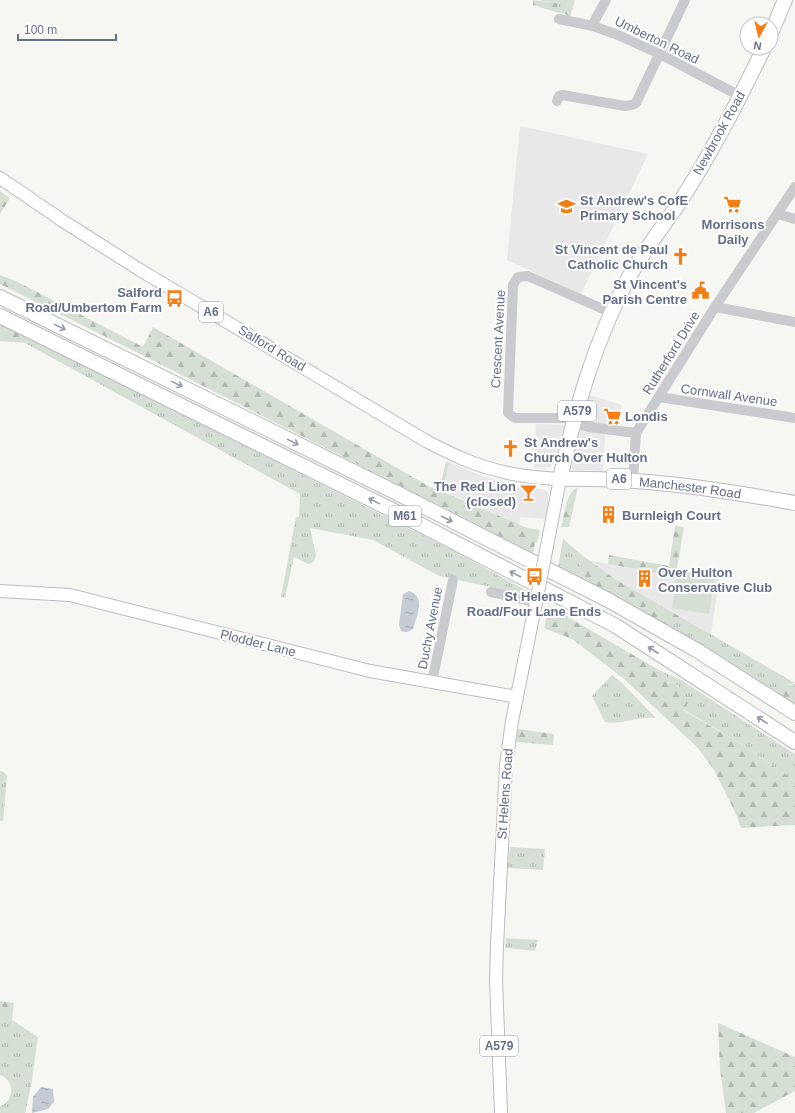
<svg xmlns="http://www.w3.org/2000/svg" width="795" height="1113" font-family="Helvetica,sans-serif">
	<style>
		.built { fill: #e7e8e7 }
		.grass { fill: url(#grass-tufts) }
		.forest { fill: url(#forest-firs) }
		.pitch { fill: #d6dfd4 }
		.water { fill: url(#water-ripples) }
		.lines { fill: none; stroke-linecap: round; stroke-linejoin: round }
		.major-casing { stroke: #bbbdc2; stroke-width: 14 }
		.highway-casing { stroke: #babcc0; stroke-width: 16 }
		.minor { stroke: #c9cbcf; stroke-width: 10 }
		.major { stroke: #fff; stroke-width: 12 }
		.highway { stroke: #fff; stroke-width: 14 }
		.major-bridge-casing { stroke: #bbbdc2; stroke-width: 14; stroke-linecap: butt }
		.major-bridge { stroke: #fff; stroke-width: 12 }
		.oneway { stroke: #929aab }
		.labels { text-anchor: middle; dominant-baseline: central; stroke-width: 4; stroke-linejoin: round; paint-order: stroke }
		.shield { fill: #fff; stroke: #929aab; stroke-width: 1 }
		.shield-label { font-size: 12px; font-weight: bold; fill: #636e87 }
		.street-label { font-size: 13px; fill: #636e87; stroke: #fff }
		.poi-label { font-size: 13px; font-weight: bold; fill: #636e87; stroke: #fff; text-anchor: start }
	</style>
	<defs>
		<pattern id="grass-tufts" width="24" height="20" patternUnits="userSpaceOnUse"><rect width="24" height="20" fill="#d6dfd4"/><path d="M3 7l-1-3M5 7V3M7 7l1-3M15 17l-1-3M17 17v-4M19 17l1-3" fill="none" stroke="#b1b9b2"/></pattern>
		<pattern id="forest-firs" width="22" height="20" patternUnits="userSpaceOnUse"><rect width="22" height="20" fill="#d6dfd4"/><path d="M5 1l3.5 6h-7zM16 11l3.5 6h-7z" fill="#b1b9b2"/></pattern>
		<pattern id="water-ripples" width="26" height="14" patternUnits="userSpaceOnUse"><rect width="26" height="14" fill="#c6ccd4"/><path d="M2 4q2-2 4 0t4 0M15 11q2-2 4 0t4 0" fill="none" stroke="#a4aab2"/></pattern>
	</defs>
	<rect width="100%" height="100%" fill="#f6f7f3"/>
	<g class="built">
		<path d="M520,126l128,28 -67,140 -74,-34z"/>
		<path d="M589,395l33,10 -6,23 -33,-7z"/>
		<path d="M536,424l30,1 -9,33 -7,9 -16,1z"/>
		<path d="M579,429l26,2 -2,40 -31,-1 2,-18z"/>
		<path d="M449,462l33,14 33,9 30,5 4,4 -3,25 -26,-2 -1,8 -76,-34z"/>
		<path d="M587,560l85,15 1,-7 47,7 -9,59 -96,-55z"/>
	</g>
	<g class="grass">
		<path d="M539,0h30l-4,14 -9,-2 1,-9z"/>
		<path d="M28,337l430,216 67,37 -1,4 -85,-18 -66,-36 -63,-12 6,27 -2,7 -6,2 -14,-7 -9,41 -4,-1 15,-80h3l1,-23 -275,-151z"/>
		<path d="M446,462h3l-6,29 -4,-1z"/>
		<path d="M563,539l20,17 -4,7 7,20 -28,-16z"/>
		<path d="M679,616l116,67 -13,3v12l-113,-68z"/>
		<path d="M659,670l22,10 114,74v27l-49,-34 -63,-38v-19z"/>
		<path d="M612,675l8,6 36,37c-18,-2 -34,7 -51,4l-13,-26z"/>
		<path d="M0,771l4,1 3,4 -4,45h-3z"/>
		<path d="M510,847l35,2 -2,21 -36,-2z"/>
		<path d="M506,938l32,2 -3,11 -30,-3z"/>
		<path d="M0,1020h12l26,17 -7,49 -6,27h-25v-7c15,-5 15,-26 0,-31z"/>
	</g>
	<g class="forest">
		<path d="M533,0l25,3 -2,9 -23,-7z"/>
		<path d="M569,0h6l-5,17 -5,-3z"/>
		<path d="M0,191l10,7 -10,16z"/>
		<path d="M0,275l16,6 127,66 10,-20 277,160 9,3 88,38 13,2 -3,13h-2l-2,10 -393,-199 -140,-70z"/>
		<path d="M0,324l28,13 -3,6 -25,-2z"/>
		<path d="M578,487l-9,40h-8c4,-12 4,-34 17,-40z"/>
		<path d="M675,526l9,1 -7,41h-4l-1,7 -64,-11 1,-9 60,11z"/>
		<path d="M583,556l32,23 64,37 -10,14 -83,-47 -7,-20z"/>
		<path d="M549,606l110,64 24,20 5,13 -5,7 63,37 49,34v44l-54,3 -5,-14 -22,-44 -16,-22 -74,-69 -52,-40 -28,-11z"/>
		<path d="M795,684v21h-2l-11,-7 -1,-9 1,-3z"/>
		<path d="M518,729l36,5 -1,11 -37,-3z"/>
		<path d="M0,1001l14,2 -2,17h-12z"/>
		<path d="M718,1023l77,34v34l-41,22h-28l-6,-44z"/>
	</g>
	<path class="pitch" d="M678,570l37,6 -6,38 -37,-6z"/>
	<g class="water">
		<path d="M409,591c17,5 8,25 4,38 -4,3 -7,4 -12,2l-2,-6 4,-31z"/>
		<path d="M41,1087l12,2 1,13 -6,7 -16,4 1,-16z"/>
	</g>
	<g class="lines">
		<defs>
			<g id="major">
				<path d="M0,178l63,43 77,49 286,171c25,13 50,25 78,31 18,5 37,6 56,7l-13,67"/>
				<path d="M0,591l70,4 300,76 147,26"/>
				<path d="M501,1113l-5,-134 1,-33 9,-181 6,-44 24,-119"/>
			</g>
			<g id="highway">
				<path d="M771,33l14,-33"/>
				<path id="s1" d="M764,48c-24,50 -50,100 -79,146 -18,28 -40,54 -56,83 -34,63 -54,133 -69,202 79,-2 157,10 235,24"/>
				<path d="M0,297l397,196 211,107 90,51 97,62"/>
				<path d="M0,316l394,195 222,115 179,116"/>
			</g>
		</defs>
		<use href="#major" class="major-casing"/>
		<use href="#highway" class="highway-casing"/>
		<g class="minor">
			<path d="M559,19l34,7 25,9 42,19 80,42"/>
			<path d="M593,26l2,-6 11,-20"/>
			<path d="M557,101l2,-5 3,-1 63,11 7,-1 4,-2 49,-103"/>
			<path d="M777,214l18,5"/>
			<path d="M715,307l80,15"/>
			<path d="M659,397l136,21"/>
			<path d="M575,418h-60l-7,-5 5,-128 5,-8 10,-1 84,37"/>
			<path d="M574,423l15,4 47,6"/>
			<path d="M633,480l3,-47 79,-126 80,-120"/>
			<path d="M491,592l45,10"/>
			<path d="M432,682l21,-102"/>
		</g>
		<use href="#major" class="major"/>
		<use href="#highway" class="highway"/>
		<defs>
			<path id="major-bridge" d="M536,602l11,-56"/>
		</defs>
		<use href="#major-bridge" class="major-bridge-casing"/>
		<use href="#major-bridge" class="major-bridge"/>
	</g>
	<defs><path id="oneway-shaft" d="M-6 0H5M1.5-3L5.5 0L1.5 3" fill="none" stroke-width="1.6" stroke-linecap="round" stroke-linejoin="round"/></defs>
	<g class="oneway">
		<use href="#oneway-shaft" transform="translate(60 327) rotate(26)"/>
		<use href="#oneway-shaft" transform="translate(177 384) rotate(26)"/>
		<use href="#oneway-shaft" transform="translate(293 442) rotate(26)"/>
		<use href="#oneway-shaft" transform="translate(374 501) rotate(-154)"/>
		<use href="#oneway-shaft" transform="translate(447 519) rotate(27)"/>
		<use href="#oneway-shaft" transform="translate(515 574) rotate(-152)"/>
		<use href="#oneway-shaft" transform="translate(653 650) rotate(-147)"/>
		<use href="#oneway-shaft" transform="translate(762 720) rotate(-147)"/>
	</g>
	<defs>
		<symbol id="supermarket-bare" viewBox="-9 -9 18 18"><path d="M-6-5.5h2.5l.6 2H6L4.5 2H-2.5L-4.4-4H-6ZM-1.5 3.2a1.3 1.3 0 1 0 .1 0ZM3 3.2a1.3 1.3 0 1 0 .1 0Z" fill="#f47f16" stroke="#fff" stroke-width="2.5" paint-order="stroke"/></symbol>
		<symbol id="school-bare" viewBox="-9 -9 18 18"><path d="M0-5L7-2L0 1L-7-2ZM-4 1L0 2.5L4 1V4Q0 6-4 4Z" fill="#f47f16" stroke="#fff" stroke-width="2.5" paint-order="stroke"/></symbol>
		<symbol id="church-bare" viewBox="-9 -9 18 18"><path d="M-1.2-6h2.4v3.5h3.3v2.4h-3.3V6h-2.4V-.1h-3.3v-2.4h3.3Z" fill="#f47f16" stroke="#fff" stroke-width="2.5" paint-order="stroke"/></symbol>
		<symbol id="civic-bare" viewBox="-9 -9 18 18"><path d="M-.6-6.5H3V-4.5H.6V-3L4-1V1h2V6H-6V1h2V-1L-.6-3ZM-1.2 2.5V6h2.4V2.5Z" fill="#f47f16" stroke="#fff" stroke-width="2.5" paint-order="stroke"/></symbol>
		<symbol id="bus-bare" viewBox="-9 -9 18 18"><path d="M-5-6H5V4H4V6H2V4H-2V6H-4V4H-5ZM-3.5-4V0h7V-4ZM-3.5 1.2v1.5H-2V1.2ZM2 1.2v1.5H3.5V1.2Z" fill="#f47f16" stroke="#fff" stroke-width="2.5" paint-order="stroke"/></symbol>
		<symbol id="bar-bare" viewBox="-9 -9 18 18"><path d="M-6-5H6L.8 .8V4.5H3.5V6h-7V4.5H-.8V.8Z" fill="#f47f16" stroke="#fff" stroke-width="2.5" paint-order="stroke"/></symbol>
		<symbol id="building-bare" viewBox="-9 -9 18 18"><path d="M-4-6H4V6H1V3H-1V6H-4ZM-2.5-4.3h1.7v1.8h-1.7ZM.8-4.3h1.7v1.8H.8ZM-2.5-1h1.7V.8h-1.7ZM.8-1h1.7V.8H.8Z" fill="#f47f16" stroke="#fff" stroke-width="2.5" paint-order="stroke"/></symbol>
	</defs>
	<g fill-rule="evenodd">
		<use href="#supermarket-bare" x="720" y="192" width="25" height="25"/>
		<use href="#school-bare" x="554" y="194" width="25" height="25"/>
		<use href="#church-bare" x="668" y="244" width="25" height="25"/>
		<use href="#civic-bare" x="688" y="278" width="25" height="25"/>
		<use href="#bus-bare" x="162" y="286" width="25" height="25"/>
		<use href="#supermarket-bare" x="600" y="404" width="25" height="25"/>
		<use href="#church-bare" x="498" y="436" width="25" height="25"/>
		<use href="#bar-bare" x="516" y="480" width="25" height="25"/>
		<use href="#building-bare" x="596" y="502" width="25" height="25"/>
		<use href="#bus-bare" x="522" y="564" width="25" height="25"/>
		<use href="#building-bare" x="632" y="566" width="25" height="25"/>
	</g>
	<g class="labels">
		<g class="shield">
			<rect x="199" y="302" width="24" height="20" rx="3"/>
			<rect x="558" y="401" width="38" height="20" rx="3"/>
			<rect x="607" y="469" width="24" height="20" rx="3"/>
			<rect x="389" y="506" width="32" height="20" rx="3"/>
			<rect x="480" y="1036" width="38" height="20" rx="3"/>
		</g>
		<g class="shield-label">
			<text x="211" y="312">A6</text>
			<text x="577" y="411">A579</text>
			<text x="619" y="479">A6</text>
			<text x="405" y="516">M61</text>
			<text x="499" y="1046">A579</text>
		</g>
		<g class="street-label">
			<text transform="translate(657 40) rotate(26)">Umberton Road</text>
			<text transform="translate(719 133) rotate(-61)">Newbrook Road</text>
			<text transform="translate(498 339) rotate(-87)">Crescent Avenue</text>
			<text transform="translate(272 348) rotate(31)">Salford Road</text>
			<text transform="translate(671 353) rotate(-58)">Rutherford Drive</text>
			<text transform="translate(729 395) rotate(8)">Cornwall Avenue</text>
			<text stroke="none"><textPath href="#s1" startOffset="611">Manchester Road</textPath></text>
			<text transform="translate(430 628) rotate(-79)">Duchy Avenue</text>
			<text transform="translate(258 643) rotate(14)">Plodder Lane</text>
			<text transform="translate(505 794) rotate(-86)">St Helens Road</text>
		</g>
		<g class="poi-label">
			<text x="580" y="200">St Andrew's CofE<tspan x="580" dy="15">Primary School</tspan></text>
			<text x="733" y="224" text-anchor="middle">Morrisons<tspan x="733" dy="15">Daily</tspan></text>
			<text x="668" y="249" text-anchor="end">St Vincent de Paul<tspan x="668" dy="15">Catholic Church</tspan></text>
			<text x="687" y="284" text-anchor="end">St Vincent's<tspan x="687" dy="15">Parish Centre</tspan></text>
			<text x="162" y="292" text-anchor="end">Salford<tspan x="162" dy="15">Road/Umbertom Farm</tspan></text>
			<text x="625" y="416">Londis</text>
			<text x="524" y="442">St Andrew's<tspan x="524" dy="15">Church Over Hulton</tspan></text>
			<text x="516" y="486" text-anchor="end">The Red Lion<tspan x="516" dy="15">(closed)</tspan></text>
			<text x="622" y="515">Burnleigh Court</text>
			<text x="658" y="572">Over Hulton<tspan x="658" dy="15">Conservative Club</tspan></text>
			<text x="534" y="596" text-anchor="middle">St Helens<tspan x="534" dy="15">Road/Four Lane Ends</tspan></text>
		</g>
	</g>
	<g transform="translate(759 36) rotate(188)"><circle r="19" fill="#ffffff" stroke="#c1c5cf"/>
	<path d="M0-3L7 15L0 10L-7 15Z" fill="#f47f16"/>
	<text y="-6" font-size="11" font-weight="bold" text-anchor="middle" fill="#636e87">N</text>
	</g>
	<path d="M18 34v6h98v-6" fill="none" stroke="#636e87" stroke-width="2"/>
	<text x="24" y="34" font-size="12" fill="#636e87" stroke="#ffffff" stroke-width="3" paint-order="stroke">100 m</text>
</svg>
